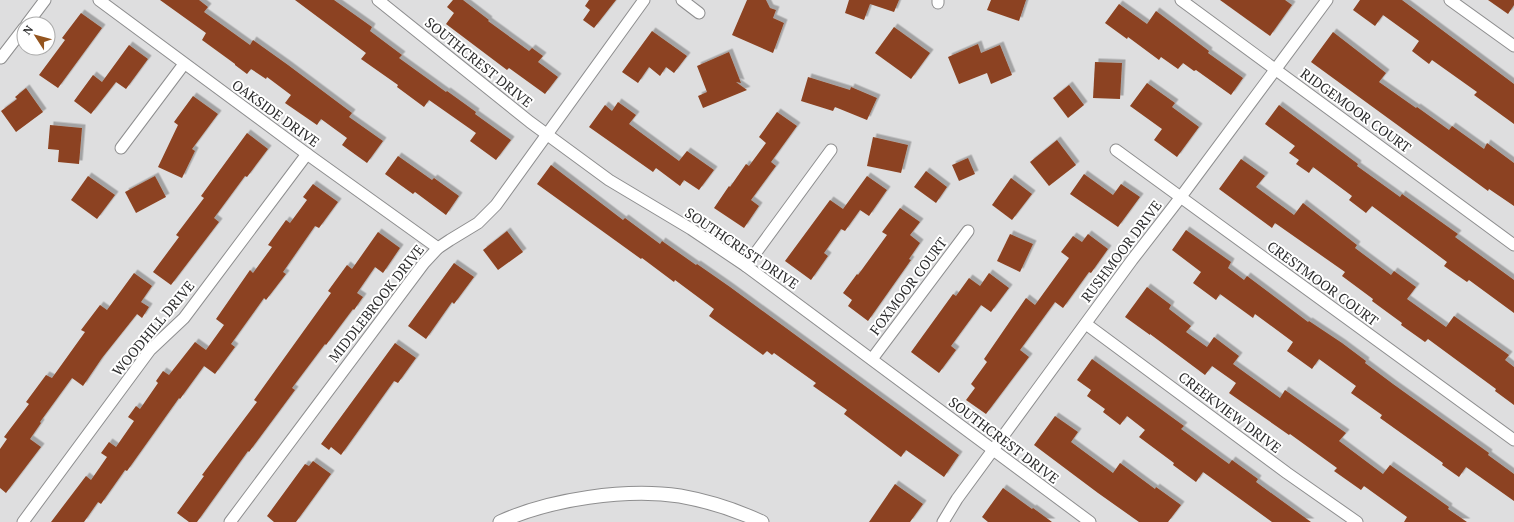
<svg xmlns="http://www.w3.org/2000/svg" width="1514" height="522" font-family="'PT Serif',serif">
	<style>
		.building { fill: #8c4220; filter: url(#shadow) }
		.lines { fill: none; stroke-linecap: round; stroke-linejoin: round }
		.minor-casing { stroke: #8e8e8f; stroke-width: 13 }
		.tertiary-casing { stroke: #8e8e8f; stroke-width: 15 }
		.minor { stroke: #fff; stroke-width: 11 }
		.tertiary { stroke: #fff; stroke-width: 13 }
		.labels { text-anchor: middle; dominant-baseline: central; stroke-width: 4; stroke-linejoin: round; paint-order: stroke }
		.street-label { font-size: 14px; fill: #2c2c2d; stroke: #fff }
	</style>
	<defs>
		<filter id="shadow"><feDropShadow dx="3.5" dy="-3.5" stdDeviation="0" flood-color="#0004"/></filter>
	</defs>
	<rect width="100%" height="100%" fill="#dededf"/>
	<g class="building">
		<path d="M160,0h39l9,7 -4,5 46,33 3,-5 35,25 64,48 -3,4 34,24 -16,22 -25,-18 5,-7 -26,-19 -4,6 -32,-22 6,-8 -24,-18 -1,2 -15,-10 -4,5 -12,-9v-1l-33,-24 4,-7z"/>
		<path d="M295,0h39l38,27 -2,4 32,24 -3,3 47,34 1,-1 29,21 -1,2 36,26 -15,20 -26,-19 6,-8 -47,-33 -5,7 -27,-20 1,-2 -37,-26 5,-6z"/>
		<path d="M453,0h10l26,20 -1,1 41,30 3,-3 11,8 -5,6 20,15 -13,17 -36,-26 -2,2 -61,-46 8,-11 -7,-6z"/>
		<path d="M589,0h27l-22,28 -11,-8 7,-10 -5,-4z"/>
		<path d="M747,0h19l4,8 6,2 -3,8 11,5 -11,30 -41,-18z"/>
		<path d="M849,0h50l-5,12 -24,-8 -6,16 -19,-7z"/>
		<path d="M991,0h35l-7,21 -32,-11z"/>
		<path d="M1220,0h65l7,5 -22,31z"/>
		<path d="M1360,0h42l112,84v40l-40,-29 3,-3 -45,-32 -3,4 -17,-13 7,-10 -36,-26 -8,11 -22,-16z"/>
		<path d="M1488,0h26v5l-6,9z"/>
		<path d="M1119,4l28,20 9,-13 53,40 -1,2 35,25 -12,17 -35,-25 -2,1 -11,-8 -5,6 -17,-12 -2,3 -31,-23 -1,2 -22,-16z"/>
		<path d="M81,13l21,15 -44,60 -19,-13 26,-35 -3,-2z"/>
		<path d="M894,27l36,26 -19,26 -36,-26z"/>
		<path d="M652,31l35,25 -13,17 -8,-6 -6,9 -11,-9 -11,16 -16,-11z"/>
		<path d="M1333,32l53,41 -7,9 37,26 1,-1 32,23 3,-4 32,23 3,-6 27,20v43l-25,-17 -1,2 -177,-129z"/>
		<path d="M978,44l3,9 19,-8 12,30 -21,9 -4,-11 -28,11 -11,-27z"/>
		<path d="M129,45l19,14 -22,30 -10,-7 -25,32 -17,-13 19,-26 9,7z"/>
		<path d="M729,52l12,31 -5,-1 11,8 -44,18 -5,-12 9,-4 -10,-26z"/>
		<path d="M1095,62l27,1 -2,36 -27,-1z"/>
		<path d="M808,77l42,13 1,-3 26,11 -10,22 -32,-13 -2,4 -32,-10z"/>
		<path d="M1147,83l28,20 -3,4 27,20 -22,30 -23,-17 8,-11 -32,-23z"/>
		<path d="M1069,85l15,20 -16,13 -15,-20z"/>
		<path d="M26,88l17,24 -27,20 -15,-21 16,-12 -2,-2z"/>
		<path d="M193,96l25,18 -26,35 3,2 -13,27 -24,-11 20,-42 -4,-3z"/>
		<path d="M618,102l18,13 -7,9 50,37 8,-10 27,19 -15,20 -15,-10 -4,6 -24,-18 -3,4 -64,-45 16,-22 7,6z"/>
		<path d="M1279,105l79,59 -1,2 43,31 2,-3 56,40 -3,3 59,43v33l-45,-33 -2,2 -23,-16 3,-4 -75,-56 -6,7 -17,-13 3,-4 -39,-29 -4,6 -13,-9 3,-4 -10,-7 6,-7 -30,-22z"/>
		<path d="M777,112l20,14 -26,36 5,4 -25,34 8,6 -15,22 -30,-20 15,-22 1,1 16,-23 3,2 17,-23 -7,-6z"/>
		<path d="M50,125l32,3 -3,36 -21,-2 1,-12 -11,-1z"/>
		<path d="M247,133l21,16 -21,28 -2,-1 -31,42 5,4 -48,63 -18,-13 26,-35 -3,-2 28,-37 -3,-2z"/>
		<path d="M873,137l35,8 -7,28 -34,-7z"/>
		<path d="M1057,140l19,25 -27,21 -19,-24z"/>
		<path d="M398,156l34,24 2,-2 25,18 -13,19 -31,-23 -2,2 -28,-20z"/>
		<path d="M968,158l7,16 -16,7 -7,-16z"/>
		<path d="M1241,159l24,17 -9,11 38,28 9,-12 54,42 -2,3 36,27 3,-4 22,16 -9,12 39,28 8,-11 55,39 -4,5 9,7v38l-19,-14 1,-2 -68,-50 -3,3 -24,-17 1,-2 -30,-22 1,-2 -31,-23 3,-4 -70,-49 -3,5 -53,-39z"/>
		<path d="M551,165l72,55 2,-2 35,26 2,-3 34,24 1,-1 33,23 229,168 -15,22 -38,-27 -5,7 -57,-43 3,-4 -34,-24 3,-3 -42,-30 -2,2 -5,-4 -4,4 -54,-39 5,-7 -39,-29 -1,2 -32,-24 -1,1 -104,-75z"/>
		<path d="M926,171l21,16 -11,16 -22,-16z"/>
		<path d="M1084,174l29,21 8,-11 19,13 -22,30 -48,-33z"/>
		<path d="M88,176l27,19 -18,24 -26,-19z"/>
		<path d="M155,176l11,21 -30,16 -11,-21z"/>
		<path d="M867,176l20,14 -18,26 -9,-6 -15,21 -4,-2 -17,24 4,3 -17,24 -26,-19 45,-61 13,9z"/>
		<path d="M1011,178l21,16 -20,26 -20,-15z"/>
		<path d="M313,184l25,18 -19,26 -4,-2 -32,46 3,2 -20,26 -2,-2 -33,46 4,3 -20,27 -11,-8 -24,33 -1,-1 -52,73 -2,-1 -24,34 -3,-2 -14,20h-33l35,-46 5,4 16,-23 -6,-4 8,-11 7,5 18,-26 -6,-4 8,-11 4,3 18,-26 -2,-2 7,-10 6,4 26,-33 11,8 18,-25 -8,-6 34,-49 3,3 19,-26 -4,-2 18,-25 4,3 17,-23 -4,-3z"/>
		<path d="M900,208l20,14 -10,13 10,8 -11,16 2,1 -43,61 -20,-15 4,-6 -9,-7 14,-19 1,1 29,-40 -5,-3z"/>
		<path d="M1186,230l45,32 -3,6 16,12 3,-4 61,46 1,-1 33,22 24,18 -1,2 28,21 96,69 -1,2 26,19v27l-48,-34 -7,10 -17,-12 1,-2 -63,-45 2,-3 -31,-22 5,-7 -37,-27 -7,10 -25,-18 6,-9 -38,-28 -2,4 -33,-24 -4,6 -23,-17 8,-11 -29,-22z"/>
		<path d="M507,231l16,21 -25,18 -15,-20z"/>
		<path d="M378,232l22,16 -17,25 -8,-6 -18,26 6,4 -9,13 -1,-1 -27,36 -1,-1 -33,44 3,2 -46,62 -1,-1 -51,71h-8l-12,-9 27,-37 -2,-1 55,-73 -3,-2 77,-107 -3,-2 19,-26 5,4z"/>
		<path d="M1010,234l23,10 -13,28 -23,-11z"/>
		<path d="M1088,234l20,15 -17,24 -2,-1 -26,36 -8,-6 -35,48 9,7 -43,57 -20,-14 9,-12 -4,-4 16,-22 -3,-3 42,-61 9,7 34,-47 -8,-6 12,-16 9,6z"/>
		<path d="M454,263l20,14 -20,27 -2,-2 -26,37 -18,-13z"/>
		<path d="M134,273l18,13 -11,16 8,5 -7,11 -5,-4 -35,44 -19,28 -11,-8 -32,44 1,1 -11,16 11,8 -35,46 -6,-5v-39l7,-10 -3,-2 25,-33 -3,-2 20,-27 6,3 33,-46 -4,-2 19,-25 7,5z"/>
		<path d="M989,273l20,15 -18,24 -10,-7 -30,41 5,4 -17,23 -28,-21 42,-58 3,2 13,-18 11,8z"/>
		<path d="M1147,287l24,18 -2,4 22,17 -5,6 21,15 7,-10 25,19 -6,8 47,34 5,-8 61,43 -7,8 44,33 7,-9 59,42 -1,2 19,13h-63l3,-5 -43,-31 -3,4 -27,-19 3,-3 -47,-34 -1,1 -60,-42 7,-10 -24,-17 -7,9 -55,-41v1l-25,-18z"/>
		<path d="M395,343l21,15 -18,25 -4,-2 -53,74 -10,-8 -2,3 -8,-6z"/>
		<path d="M1092,359l92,67 -3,3 48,35 3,-4 26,19 -2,3 55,40h-39l-69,-50 -7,10 -23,-17 1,-2 -35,-26 6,-7 -18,-14 -7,9 -17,-13 2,-3 -18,-13 4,-6 -14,-10z"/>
		<path d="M1055,416l23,16 -7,10 42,31 7,-10 35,26 1,-2 25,18 -13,17h-29l-41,-29 -64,-48z"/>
		<path d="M313,461l18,13 -35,48h-22l-7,-6 38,-52 4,2z"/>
		<path d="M895,484l28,20 -13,18h-41z"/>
		<path d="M1003,488l29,21 1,-1 19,14h-64l-6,-5z"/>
	</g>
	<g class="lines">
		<defs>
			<g id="minor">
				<path d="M99,0l208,154 131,94"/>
				<path d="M378,0l152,122 79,58 82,49 55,37 344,256"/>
				<path d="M682,0l17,13"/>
				<path d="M1181,0l333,245"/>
				<path d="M1450,0l64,46"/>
				<path d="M938,3v-3"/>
				<path d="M27,24l18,-24"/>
				<path d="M1,58l23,-30"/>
				<path d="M121,148l63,-84"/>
				<path d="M1116,150l398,290"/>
				<path d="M746,266l85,-116"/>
				<path d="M1086,324l201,149 70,49"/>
				<path d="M872,359l96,-128"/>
				<path d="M23,522l127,-172 34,-32 123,-164"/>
				<path d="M230,522l194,-259 14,-15 12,-8 28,-17 18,-18 148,-205"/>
				<path d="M943,522l14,-23 175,-239 48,-62 147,-198"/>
			</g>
			<path id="tertiary" d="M500,522c50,-23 126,-34 180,-26 28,5 56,14 82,26"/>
		</defs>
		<use href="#minor" class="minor-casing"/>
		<use href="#tertiary" class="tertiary-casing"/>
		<use href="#minor" class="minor"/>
		<use href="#tertiary" class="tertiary"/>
	</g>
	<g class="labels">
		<g class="street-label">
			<text transform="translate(479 62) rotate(39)">SOUTHCREST DRIVE</text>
			<text transform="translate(1356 110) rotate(36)">RIDGEMOOR COURT</text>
			<text transform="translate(276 113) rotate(36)">OAKSIDE DRIVE</text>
			<text transform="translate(742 248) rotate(34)">SOUTHCREST DRIVE</text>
			<text transform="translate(1121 251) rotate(-53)">RUSHMOOR DRIVE</text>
			<text transform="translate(1323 283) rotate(36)">CRESTMOOR COURT</text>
			<text transform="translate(908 286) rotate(-53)">FOXMOOR COURT</text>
			<text transform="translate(376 303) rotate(-52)">MIDDLEBROOK DRIVE</text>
			<text transform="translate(153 328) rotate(-50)">WOODHILL DRIVE</text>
			<text transform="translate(1230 412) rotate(37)">CREEKVIEW DRIVE</text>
			<text transform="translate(1004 440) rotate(37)">SOUTHCREST DRIVE</text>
		</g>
	</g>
	<g transform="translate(36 36) rotate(306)"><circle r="19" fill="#ffffff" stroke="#ababab"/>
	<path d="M0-3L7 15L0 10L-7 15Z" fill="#94541e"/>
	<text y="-6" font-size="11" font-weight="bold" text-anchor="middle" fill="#2c2c2d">N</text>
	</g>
</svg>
